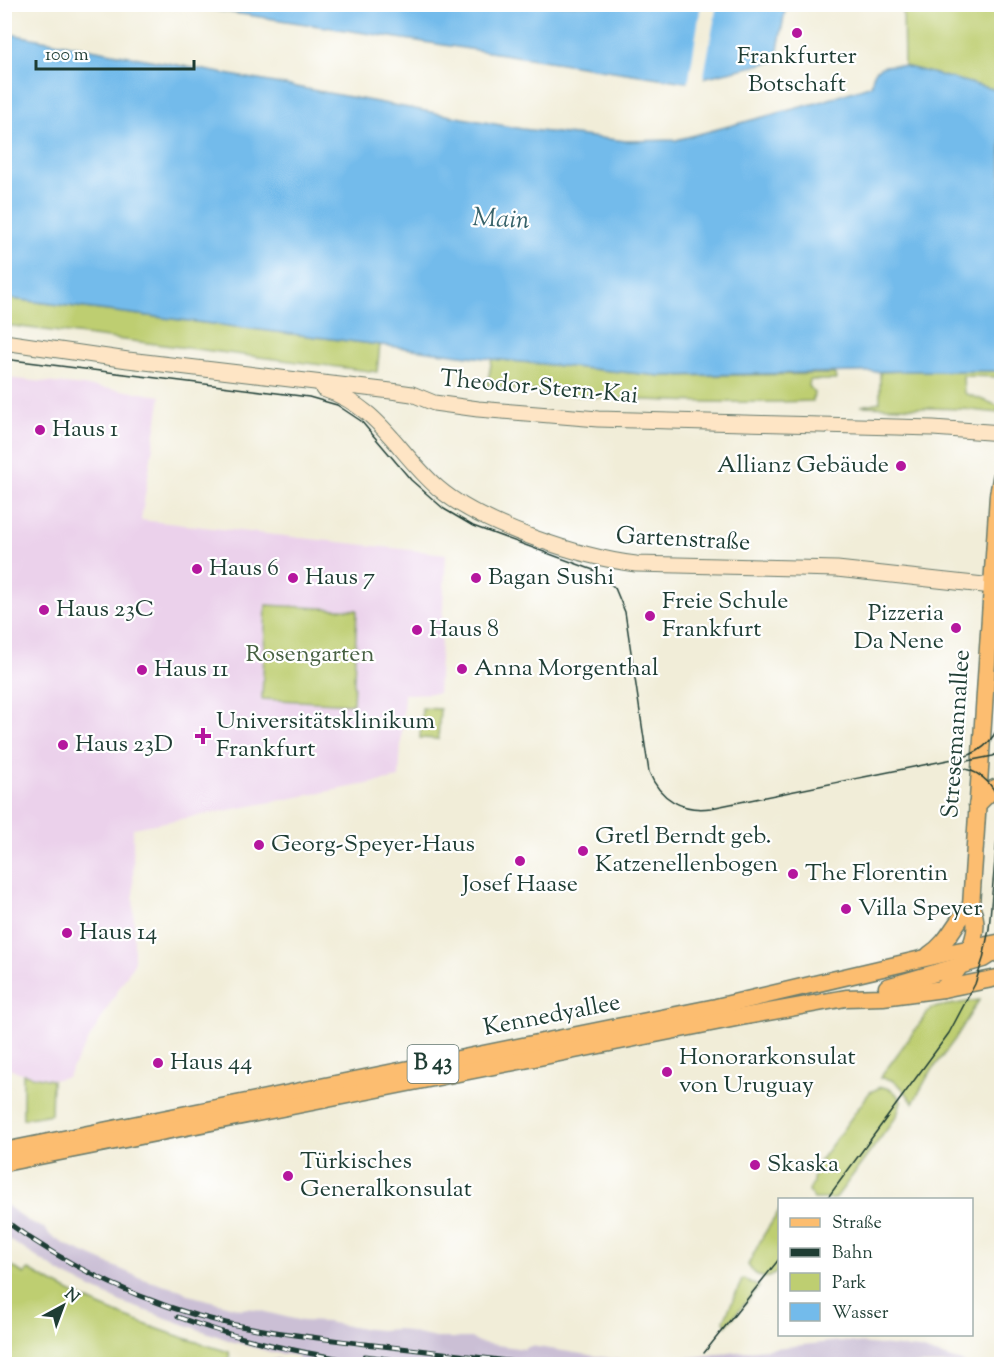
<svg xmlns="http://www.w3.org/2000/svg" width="1006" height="1369" font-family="'Sorts Mill Goudy',serif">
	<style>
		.built { fill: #ebd1eb }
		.industrial { fill: #cbbfd5 }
		.green { fill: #bece71; stroke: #6e8652; stroke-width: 1.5 }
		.water { fill: #73bbeb; stroke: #497c90; stroke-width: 1.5 }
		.pier { fill: #f1edd8 }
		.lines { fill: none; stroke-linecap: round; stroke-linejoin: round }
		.secondary-casing { stroke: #687b6d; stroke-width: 17 }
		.primary-casing { stroke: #687b6d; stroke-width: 19 }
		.secondary { stroke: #fee5c5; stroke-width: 15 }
		.primary { stroke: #fcbd6f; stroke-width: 16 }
		.tram { stroke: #1f3d34; stroke-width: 1.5 }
		.rail-casing { stroke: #1f3d34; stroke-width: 5 }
		.rail { stroke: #fff; stroke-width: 3; stroke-dasharray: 9; stroke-linecap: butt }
		.poi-dot { fill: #b5179e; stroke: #fff; stroke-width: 2 }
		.labels { text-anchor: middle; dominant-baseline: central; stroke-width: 4.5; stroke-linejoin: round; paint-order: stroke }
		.shield { fill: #fff; stroke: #627771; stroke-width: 1.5 }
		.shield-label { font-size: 22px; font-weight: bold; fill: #1f3d34 }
		.poi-label { font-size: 24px; fill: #1f3d34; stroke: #fff; text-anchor: start }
		.street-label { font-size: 24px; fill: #1f3d34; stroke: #fff }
		.park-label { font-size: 24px; fill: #476143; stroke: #fff }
		.water-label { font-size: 26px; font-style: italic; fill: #38636b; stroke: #fff }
	</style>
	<rect width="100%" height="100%" fill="#fff"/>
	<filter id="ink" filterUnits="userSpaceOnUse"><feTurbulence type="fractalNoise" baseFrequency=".0167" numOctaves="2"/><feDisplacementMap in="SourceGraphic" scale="12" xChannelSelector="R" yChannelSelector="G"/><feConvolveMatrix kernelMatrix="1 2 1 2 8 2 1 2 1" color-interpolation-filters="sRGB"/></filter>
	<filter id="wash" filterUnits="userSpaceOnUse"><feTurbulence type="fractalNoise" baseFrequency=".008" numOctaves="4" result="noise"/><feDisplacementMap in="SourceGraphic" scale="24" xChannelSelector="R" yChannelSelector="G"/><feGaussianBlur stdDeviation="1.35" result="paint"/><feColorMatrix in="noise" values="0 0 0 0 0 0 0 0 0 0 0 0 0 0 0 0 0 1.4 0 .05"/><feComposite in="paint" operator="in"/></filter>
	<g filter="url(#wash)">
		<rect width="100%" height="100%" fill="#f1edd8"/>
		<path class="built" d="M5,378l108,11 48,7 -20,124 305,34 -8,139 -34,1 -5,84 -266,50 1,135 -67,114 -15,3 -29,-6 -18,-8z"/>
		<path class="industrial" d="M5,1204l25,19 14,5 7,8 17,10 75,33 38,11 8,5 52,14 8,-1 53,13 25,1 30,6 23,2 19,-1 13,4 24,5h35l6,4 47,7 7,-3 110,17h15l8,-3 176,-19 79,8 49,15h-710l20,-6 5,5 16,-1 -1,-6 -24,-3 -40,-11 -113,-40 -55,-26 -61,-39z"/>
		<g class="green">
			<path d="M903,5h98v86l-97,-25z"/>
			<path d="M4,298l376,47 -3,27 -372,-47z"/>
			<path d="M492,359l169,17 174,-2 1,6h-26l-1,6 5,6 -1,9c-110,4 -218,-1 -326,-15z"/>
			<path d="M907,371h94v6l-38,-1 1,17 35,13 -1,7 -36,-4 -101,-3 19,-4v-30z"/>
			<path d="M266,605l91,5 -4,94 -91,-5z"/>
			<path d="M422,708l18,1 -2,30 -18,-1z"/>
			<path d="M979,1000l-24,39 -27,37 -15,27c-8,-12 -16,-26 -33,-25l51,-70z"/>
			<path d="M23,1074l29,6 -1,34 -28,5z"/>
			<path d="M881,1087c11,1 15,5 20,14l-4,15 -62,83h-22l-4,-9 4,-7 1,-14 56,-77z"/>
			<path d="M779,1211v59c-11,12 -22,9 -31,-5l15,-29z"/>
			<path d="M4,1261l20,13 5,-4c63,37 129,61 200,82l1,8 -19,4h-206z"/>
			<path d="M744,1279l15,8 -33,39 -2,-6 18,-40z"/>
		</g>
		<g class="water">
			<path d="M182,5h604l-10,56 -91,21z"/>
			<path d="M5,33l517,96 104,12 50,-1 144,-38 52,-17c-1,-21 16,-21 32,-19l97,25v280h-94l-246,5 -169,-17 -487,-61z"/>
		</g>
		<path class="pier" d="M701,5h16l-14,76 -15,4z"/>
	</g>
	<g filter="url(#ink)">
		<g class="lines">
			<defs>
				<g id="secondary">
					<path d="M4,342l124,18 263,31 21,3 22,9 44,6 120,10 335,9 69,5"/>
					<path d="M323,389c57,18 73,62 115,99 43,37 142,69 198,76l201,5 165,18"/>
				</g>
				<g id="primary">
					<path d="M977,805l16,-16 9,-4"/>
					<path d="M929,955c21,-14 26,-34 42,-49"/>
					<path d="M887,987l96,-28 19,-12"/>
					<path d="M943,989c13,-16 36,-47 32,-69 0,-5 -3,-10 -4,-14 8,-137 17,-274 27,-411l4,-22"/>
					<path d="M4,1151l712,-144 231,-54 55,-11"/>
					<path d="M4,1163l737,-146 105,-19 37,-1 60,-8 59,-12"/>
				</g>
			</defs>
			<use href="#secondary" class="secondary-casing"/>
			<use href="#primary" class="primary-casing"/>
			<use href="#secondary" class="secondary"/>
			<use href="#primary" class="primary"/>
			<g class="tram">
				<path d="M4,359l305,38 28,8 24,16 50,59 33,29 29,17 123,45 19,17 10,24 24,160c11,27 33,40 62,36l252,-51c22,-6 35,-22 39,-44"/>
				<path d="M967,761l26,-5 9,-5"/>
				<path d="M955,767c21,2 38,14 44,35"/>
				<path d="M826,1200l123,-167 26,-49 8,-25 6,-30 12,-137 -1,-47"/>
				<path d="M704,1353l76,-95"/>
			</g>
			<defs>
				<g id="rail">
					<path d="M4,1220c65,48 143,85 222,103 46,10 92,15 139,21 56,6 111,13 167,20"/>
					<path d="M178,1317c64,24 130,38 197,47"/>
					<path d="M365,1356l62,8"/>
				</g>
			</defs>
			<use href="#rail" class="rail-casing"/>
			<use href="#rail" class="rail"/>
		</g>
	</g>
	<g class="poi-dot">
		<circle cx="797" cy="33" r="6"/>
		<circle cx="40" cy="430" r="6"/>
		<circle cx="901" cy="466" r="6"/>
		<circle cx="197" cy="569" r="6"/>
		<circle cx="293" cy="578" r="6"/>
		<circle cx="476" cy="578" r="6"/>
		<circle cx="44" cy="610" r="6"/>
		<circle cx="650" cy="616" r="6"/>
		<circle cx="956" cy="628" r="6"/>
		<circle cx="417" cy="630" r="6"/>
		<circle cx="462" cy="669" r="6"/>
		<circle cx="142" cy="670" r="6"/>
		<path d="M200 727h6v6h6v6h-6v6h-6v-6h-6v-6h6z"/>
		<circle cx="63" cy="745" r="6"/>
		<circle cx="259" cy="845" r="6"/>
		<circle cx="583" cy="851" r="6"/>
		<circle cx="520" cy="861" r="6"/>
		<circle cx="793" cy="874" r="6"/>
		<circle cx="846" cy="909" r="6"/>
		<circle cx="67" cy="933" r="6"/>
		<circle cx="158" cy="1063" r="6"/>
		<circle cx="667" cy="1072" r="6"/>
		<circle cx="755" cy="1165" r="6"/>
		<circle cx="288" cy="1176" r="6"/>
	</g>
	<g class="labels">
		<rect class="shield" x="407.5" y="1045" width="51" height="38" rx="4.5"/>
		<g class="shield-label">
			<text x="433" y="1064">B 43</text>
		</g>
		<g class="poi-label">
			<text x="797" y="57" text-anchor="middle">Frankfurter<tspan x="797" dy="28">Botschaft</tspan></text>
			<text x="52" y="430">Haus 1</text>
			<text x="889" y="466" text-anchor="end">Allianz Gebäude</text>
			<text x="209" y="569">Haus 6</text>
			<text x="305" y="578">Haus 7</text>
			<text x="488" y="578">Bagan Sushi</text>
			<text x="662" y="602">Freie Schule<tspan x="662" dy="28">Frankfurt</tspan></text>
			<text x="56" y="610">Haus 23C</text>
			<text x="944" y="614" text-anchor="end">Pizzeria<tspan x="944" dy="28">Da Nene</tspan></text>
			<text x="429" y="630">Haus 8</text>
			<text x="474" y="669">Anna Morgenthal</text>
			<text x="154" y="670">Haus 11</text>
			<text x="216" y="722">Universitätsklinikum<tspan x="216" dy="28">Frankfurt</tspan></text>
			<text x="75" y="745">Haus 23D</text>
			<text x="595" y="837">Gretl Berndt geb.<tspan x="595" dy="28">Katzenellenbogen</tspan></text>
			<text x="271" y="845">Georg-Speyer-Haus</text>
			<text x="805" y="874">The Florentin</text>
			<text x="520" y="885" text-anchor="middle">Josef Haase</text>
			<text x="858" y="909">Villa Speyer</text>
			<text x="79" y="933">Haus 14</text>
			<text x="679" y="1058">Honorarkonsulat<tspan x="679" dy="28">von Uruguay</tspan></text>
			<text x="170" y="1063">Haus 44</text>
			<text x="300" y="1162">Türkisches<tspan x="300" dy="28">Generalkonsulat</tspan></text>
			<text x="767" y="1165">Skaska</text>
		</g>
		<g class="street-label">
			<text transform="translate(539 388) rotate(5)">Theodor-Stern-Kai</text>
			<text transform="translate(683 540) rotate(3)">Gartenstraße</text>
			<text transform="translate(957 734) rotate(-86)">Stresemannallee</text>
			<text transform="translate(552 1016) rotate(-11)">Kennedyallee</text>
		</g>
		<g class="park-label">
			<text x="310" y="655">Rosengarten</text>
		</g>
		<g class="water-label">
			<text transform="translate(501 220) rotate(3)">Main</text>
		</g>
	</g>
	<rect width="1006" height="1369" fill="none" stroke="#fff" stroke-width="24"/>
	<rect x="778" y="1198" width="195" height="138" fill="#ffffff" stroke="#a5b1ae" stroke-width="1.5"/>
	<rect x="790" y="1218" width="30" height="9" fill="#fcbd6f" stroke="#a5b1ae" stroke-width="1.5"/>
	<text x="832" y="1228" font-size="18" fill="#1f3d34">Straße</text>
	<rect x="790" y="1248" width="30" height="9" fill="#1f3d34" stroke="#a5b1ae" stroke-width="1.5"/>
	<text x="832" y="1258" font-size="18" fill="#1f3d34">Bahn</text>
	<rect x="790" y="1273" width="30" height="18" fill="#bece71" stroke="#a5b1ae" stroke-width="1.5"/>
	<text x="832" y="1288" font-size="18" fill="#1f3d34">Park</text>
	<rect x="790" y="1303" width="30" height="18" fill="#73bbeb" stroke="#a5b1ae" stroke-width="1.5"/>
	<text x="832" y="1318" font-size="18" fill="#1f3d34">Wasser</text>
	<g transform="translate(63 1306) rotate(41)" stroke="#ffffff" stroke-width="4.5" paint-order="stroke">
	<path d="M0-4.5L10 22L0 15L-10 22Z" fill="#1f3d34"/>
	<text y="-9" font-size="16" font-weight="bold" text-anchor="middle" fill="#1f3d34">N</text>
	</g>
	<path d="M36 60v9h158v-9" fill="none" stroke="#1f3d34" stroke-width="3"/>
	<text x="45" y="60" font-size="18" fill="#1f3d34" stroke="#ffffff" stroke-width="4.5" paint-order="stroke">100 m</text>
</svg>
